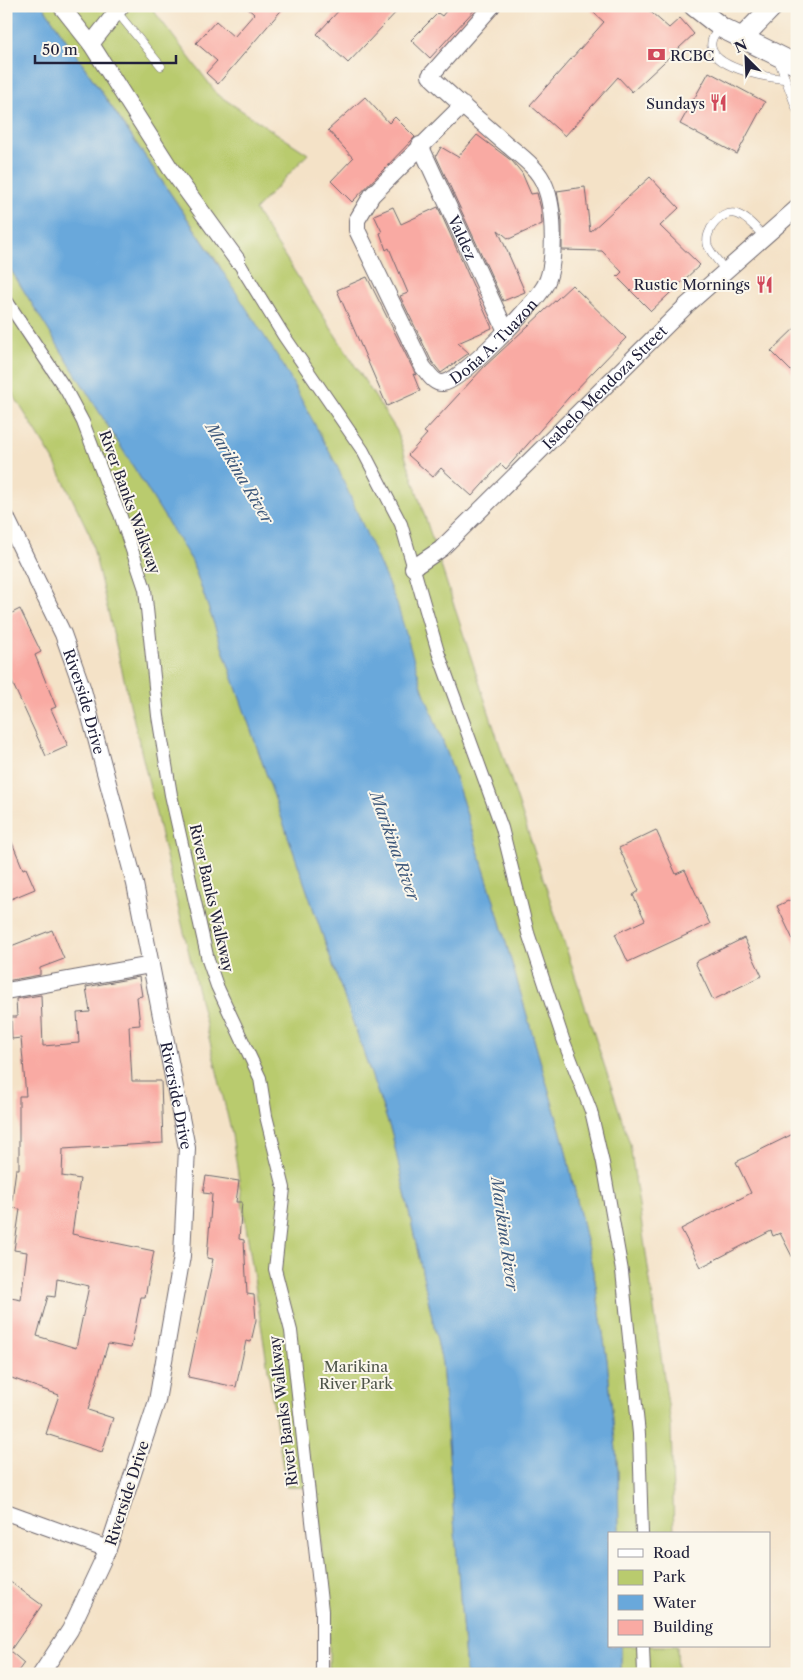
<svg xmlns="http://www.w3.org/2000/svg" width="803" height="1680" font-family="'Libre Caslon Text',serif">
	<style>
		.green { fill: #b9cb6e; stroke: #6e7654 }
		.water { fill: #69a8db; stroke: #46658b }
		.building { fill: #f9aaa3; fill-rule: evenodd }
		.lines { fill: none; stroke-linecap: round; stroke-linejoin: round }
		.service-casing { stroke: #6c656c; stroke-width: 9 }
		.pedestrian-casing { stroke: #6c656c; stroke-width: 14 }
		.minor-casing { stroke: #6c656c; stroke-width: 18 }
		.tertiary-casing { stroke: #6c656c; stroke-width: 22 }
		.service { stroke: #fff; stroke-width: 8 }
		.pedestrian { stroke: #fff; stroke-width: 12 }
		.minor { stroke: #fff; stroke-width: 16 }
		.tertiary { stroke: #fff; stroke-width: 20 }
		.labels { text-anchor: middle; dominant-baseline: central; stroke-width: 4; stroke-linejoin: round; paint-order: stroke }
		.poi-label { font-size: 15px; fill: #22223b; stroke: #fbf7ec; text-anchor: end }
		.street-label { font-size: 15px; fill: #22223b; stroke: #fbf7ec }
		.park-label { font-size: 15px; fill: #4f554a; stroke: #fbf7ec }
		.water-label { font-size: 16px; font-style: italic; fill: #3e587b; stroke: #fbf7ec }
	</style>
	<rect width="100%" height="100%" fill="#fbf7ec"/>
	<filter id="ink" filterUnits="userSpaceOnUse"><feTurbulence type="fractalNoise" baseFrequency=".02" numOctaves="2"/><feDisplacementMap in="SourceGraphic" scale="10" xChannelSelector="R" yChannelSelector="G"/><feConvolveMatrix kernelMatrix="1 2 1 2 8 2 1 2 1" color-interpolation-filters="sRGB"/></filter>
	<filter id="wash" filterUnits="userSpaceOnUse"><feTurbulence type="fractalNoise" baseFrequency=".0096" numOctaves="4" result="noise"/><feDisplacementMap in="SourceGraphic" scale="20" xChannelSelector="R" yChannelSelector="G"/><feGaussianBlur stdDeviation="1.12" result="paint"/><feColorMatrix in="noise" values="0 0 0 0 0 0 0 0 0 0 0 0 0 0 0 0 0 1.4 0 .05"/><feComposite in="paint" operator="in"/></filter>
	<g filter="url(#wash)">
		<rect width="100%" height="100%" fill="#f4e2c7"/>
		<g class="green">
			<path d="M43,6h107l68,89 90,59 -53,56 142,221 233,713 41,281 3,109h-55l-1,-63 -11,-111 -12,-80 -31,-137 -71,-245 -44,-140 -26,-68 -34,-105 -171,-322z"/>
			<path d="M6,262l186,299 200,573 50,229 24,311h-137v-48l-13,-138 -30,-1 -54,-352 -142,-600 -37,-76 -47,-76z"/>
			<path d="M621,1646h56l1,28h-57z"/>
		</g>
		<path class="water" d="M6,6h37l169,249 71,110 54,101 60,138 26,86 26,68 44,140 71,245 31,137 12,80 11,111 1,63h-10v112h12v28h-155l-24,-311 -50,-229 -200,-573 -186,-299z"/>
		<g id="blocks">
			<g class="building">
				<path d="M245,6h40l-67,78 -12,-11 11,-12 -21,-18 20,-22 18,16 20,-23z"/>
				<path d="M343,6h59l-54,57 -31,-29z"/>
				<path d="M450,6h28l-48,52 -19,-18 27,-27 4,3z"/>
				<path d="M586,6h58l25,22 11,-10 14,16 -62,58 -14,-15 -53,59 -35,-31 74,-83z"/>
				<path d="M709,72l56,30 -28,52 -57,-30z"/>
				<path d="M365,97l24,26 6,-6 20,20 -63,65 -21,-21 22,-23 -25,-28z"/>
				<path d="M477,135l35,26 10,12 9,21 6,-1 4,16 1,15 -33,15 -11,-9 27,62 -22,9 -67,-145 5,-9 17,10z"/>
				<path d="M650,177l29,31 -19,18 40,39 -49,46 -34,-34 5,-5 -20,-21 -40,-1v-29l-5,-30 28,-4 5,45z"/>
				<path d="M393,207l8,17 37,-17 54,121 -34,15 11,10 -28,20 -9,-11 -32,-66 8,-3 -19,-45 -3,2 -6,-17 2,-1 -8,-17z"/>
				<path d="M367,277l49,98 -3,-1 7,17 -33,15 -50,-116z"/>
				<path d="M572,285l54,53 -57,59 -63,72 -5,-5 -29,32 -31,-28 -8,9 -25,-22 19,-21 -3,-2 60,-65z"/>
				<path d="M797,326v51l-26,-26z"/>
				<path d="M20,609l21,43 -6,3 21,52 -5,2 17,37 -22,10 -40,-87v-53z"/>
				<path d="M6,828l17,41 3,-1 9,21 -29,12z"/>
				<path d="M656,830l20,44 9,-4 25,54 -82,38 -13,-28 30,-14 -12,-25 6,-4 -20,-43z"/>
				<path d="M797,897v51l-20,-42z"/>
				<path d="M52,930l12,29 -24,9v7l-34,6v-33z"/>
				<path d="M744,938l18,38 -49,24 -18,-38z"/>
				<path d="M139,977l3,19 -5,1 3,28 -11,1 3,55h29l2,62 -100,6 -1,27 18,3 -8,55 82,17 -9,46h-4l-10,51 -23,-4 -20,66 25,8 -11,34 -56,-18 13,-39 -53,-19v-79l15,3 6,-48 -13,-2 6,-41 -9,-1 5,-39h3v-73h7l-5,-58 -9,1 -1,-22h6l-1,-18 25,-4 2,51 36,-3 -2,-30 13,-1 -4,-25zM57,1279l32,7 -13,62 -39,-12 11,-40 7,1z"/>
				<path d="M797,1132v134l-17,-33 -7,3 -2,-5 -70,36 -20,-38 70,-36 -15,-31z"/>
				<path d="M206,1176l33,5 -3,21h6l-3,37 5,1 3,54 7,1 2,25 -5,22 -5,-1 -10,46 -48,-10 25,-118 -6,-1 5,-64 -9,-1z"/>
				<path d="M6,1579l36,26 -32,46 14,12 -8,11h-10z"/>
			</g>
		</g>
	</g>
	<g filter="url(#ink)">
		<use href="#blocks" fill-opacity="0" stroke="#6c656c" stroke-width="1"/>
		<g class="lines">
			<defs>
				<g id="service">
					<path d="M117,12l44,54"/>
					<path d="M720,26c-3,5 -7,10 -8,14 -8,27 56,38 73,39"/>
					<path d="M778,59l19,51"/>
					<path d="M726,271c-6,-8 -14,-16 -18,-25 -5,-15 14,-37 29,-32 11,4 20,15 27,23"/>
				</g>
				<g id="pedestrian">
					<path d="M237,260l47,76 79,115 38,73 37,128 64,176 26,105 35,106 28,72 12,52 19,108 17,163 3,100"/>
					<path d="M6,300l60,90 17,32 25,66 12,26 25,75 13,127 13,79 37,165 9,26 43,92 6,38 18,72 -9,81 16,62 31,280v63"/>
					<path d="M643,1646l1,28"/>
				</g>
				<g id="minor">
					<path d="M61,6l30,38 79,124 67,92"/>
					<path d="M91,44l30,-38"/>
					<path id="s1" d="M463,105l-91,90 -15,25v10l66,137c6,7 11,17 20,16 18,-1 91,-79 101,-96 13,-20 10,-80 1,-101 -7,-19 -27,-32 -41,-44 -25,-22 -50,-43 -74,-66l62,-70"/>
					<path id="s2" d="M420,145l86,186"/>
					<path id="s3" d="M6,517l57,117 20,56 52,194 52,264 -5,108 -25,145 -49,148 -38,81 -29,44"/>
					<path id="s4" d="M413,568l28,-19 246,-244 110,-97"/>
					<path d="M6,991l145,-26"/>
					<path d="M6,1512l102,37"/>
				</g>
				<g id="tertiary">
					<path d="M694,6l28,22 75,37"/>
					<path d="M742,38l31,-32"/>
				</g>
			</defs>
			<use href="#service" class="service-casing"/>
			<use href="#pedestrian" class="pedestrian-casing"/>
			<use href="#minor" class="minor-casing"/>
			<use href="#tertiary" class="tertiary-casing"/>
			<use href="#service" class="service"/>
			<use href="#pedestrian" class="pedestrian"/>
			<use href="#minor" class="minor"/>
			<use href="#tertiary" class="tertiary"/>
		</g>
	</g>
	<defs>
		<symbol id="bank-bare" viewBox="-9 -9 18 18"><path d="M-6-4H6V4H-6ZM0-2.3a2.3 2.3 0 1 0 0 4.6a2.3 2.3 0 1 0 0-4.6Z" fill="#d1495b" stroke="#fbf7ec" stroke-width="2.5" paint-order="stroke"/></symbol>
		<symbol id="restaurant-bare" viewBox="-9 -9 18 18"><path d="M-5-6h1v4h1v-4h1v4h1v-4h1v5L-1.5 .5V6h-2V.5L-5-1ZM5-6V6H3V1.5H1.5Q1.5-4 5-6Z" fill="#d1495b" stroke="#fbf7ec" stroke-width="2.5" paint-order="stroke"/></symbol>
	</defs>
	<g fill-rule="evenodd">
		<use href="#bank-bare" x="644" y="42" width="25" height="25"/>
		<use href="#restaurant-bare" x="706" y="90" width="25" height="25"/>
		<use href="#restaurant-bare" x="752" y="272" width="25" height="25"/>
	</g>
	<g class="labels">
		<g class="poi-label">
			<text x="670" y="55" text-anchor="start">RCBC</text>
			<text x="705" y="103">Sundays</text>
			<text x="750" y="284">Rustic Mornings</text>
		</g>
		<g class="street-label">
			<text stroke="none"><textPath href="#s2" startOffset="102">Valdez</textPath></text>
			<text stroke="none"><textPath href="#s1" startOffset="412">Doña A. Tuazon</textPath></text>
			<text stroke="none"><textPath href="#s4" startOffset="264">Isabelo Mendoza Street</textPath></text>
			<text transform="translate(130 502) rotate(70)">River Banks Walkway</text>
			<text stroke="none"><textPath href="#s3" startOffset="201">Riverside Drive</textPath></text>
			<text transform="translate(212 898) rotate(77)">River Banks Walkway</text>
			<text stroke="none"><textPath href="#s3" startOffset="606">Riverside Drive</textPath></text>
			<text transform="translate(283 1411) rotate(-97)">River Banks Walkway</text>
			<text transform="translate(127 1493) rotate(-72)">Riverside Drive</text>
		</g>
		<g class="park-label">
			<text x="356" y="1366">Marikina<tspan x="356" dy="17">River Park</tspan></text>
		</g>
		<g class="water-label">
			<text transform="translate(240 473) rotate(59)">Marikina River</text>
			<text transform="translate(395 846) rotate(70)">Marikina River</text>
			<text transform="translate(505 1234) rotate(82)">Marikina River</text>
		</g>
	</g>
	<rect width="803" height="1680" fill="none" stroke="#fbf7ec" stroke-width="25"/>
	<rect x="608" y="1532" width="162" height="115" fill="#fbf7ec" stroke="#a4a2a5"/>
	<rect x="618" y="1549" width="25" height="8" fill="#ffffff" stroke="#a4a2a5"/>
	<text x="653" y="1558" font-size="15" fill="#22223b">Road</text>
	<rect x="618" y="1570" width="25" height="15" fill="#b9cb6e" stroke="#a4a2a5"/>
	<text x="653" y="1582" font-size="15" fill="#22223b">Park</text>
	<rect x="618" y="1595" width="25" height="15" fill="#69a8db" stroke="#a4a2a5"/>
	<text x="653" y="1608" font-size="15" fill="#22223b">Water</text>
	<rect x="618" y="1620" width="25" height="15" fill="#f9aaa3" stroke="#a4a2a5"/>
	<text x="653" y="1632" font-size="15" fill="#22223b">Building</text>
	<g transform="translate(746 58) rotate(336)" stroke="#fbf7ec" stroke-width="4" paint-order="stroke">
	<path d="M0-4L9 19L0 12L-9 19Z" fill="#22223b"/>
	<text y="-8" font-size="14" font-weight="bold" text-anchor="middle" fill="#22223b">N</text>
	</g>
	<path d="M35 55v8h141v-8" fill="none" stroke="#22223b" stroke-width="2.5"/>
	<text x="42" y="55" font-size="15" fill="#22223b" stroke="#fbf7ec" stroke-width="4" paint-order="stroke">50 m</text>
</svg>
